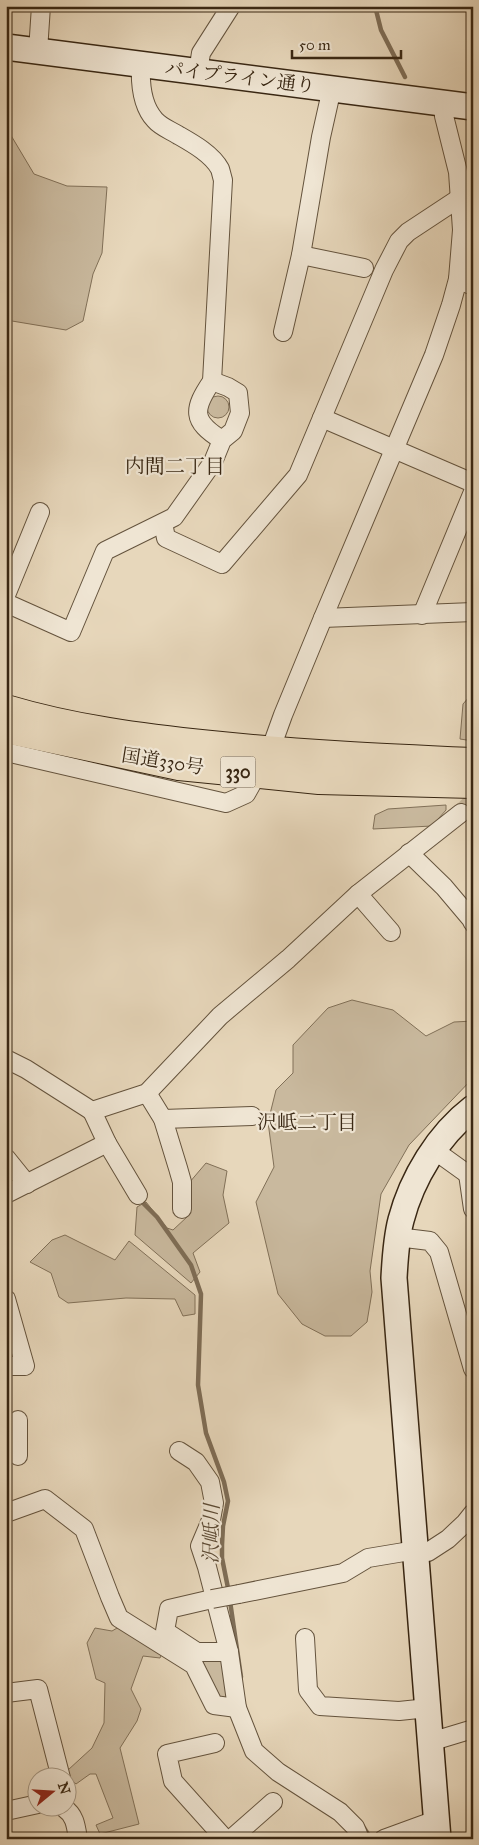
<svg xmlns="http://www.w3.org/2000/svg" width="479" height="1845" font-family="'IM FELL Great Primer','Noto Serif JP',serif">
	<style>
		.green { fill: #c9b99e; stroke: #817058 }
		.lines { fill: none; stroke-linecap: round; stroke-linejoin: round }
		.stream { stroke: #7e6d56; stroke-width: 4.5 }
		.street-tunnel { stroke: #c4b499; stroke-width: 18; stroke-dasharray: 18 9; stroke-linecap: butt }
		.street-casing { stroke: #64533d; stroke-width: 20 }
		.secondary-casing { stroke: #392713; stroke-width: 28 }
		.highway-casing { stroke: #392713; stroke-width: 30 }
		.street { stroke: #efe5d3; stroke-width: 18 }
		.secondary { stroke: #efe5d3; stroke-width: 25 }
		.highway { stroke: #e7d7bb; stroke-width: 28 }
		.street-bridge-casing { stroke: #64533d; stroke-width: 20; stroke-linecap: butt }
		.street-bridge { stroke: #efe5d3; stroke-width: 18 }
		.labels { text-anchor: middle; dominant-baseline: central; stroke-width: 4.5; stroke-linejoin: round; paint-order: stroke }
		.shield { fill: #efe5d3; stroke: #70604d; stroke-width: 1 }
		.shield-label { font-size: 18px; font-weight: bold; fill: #392713 }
		.street-label { font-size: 19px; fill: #392713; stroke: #efe5d3 }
		.neighbourhood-label { font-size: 20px; fill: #392713; stroke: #efe5d3 }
		.water-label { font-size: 20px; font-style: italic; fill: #5c4a34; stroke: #efe5d3 }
	</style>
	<rect width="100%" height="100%" fill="#e7d7bb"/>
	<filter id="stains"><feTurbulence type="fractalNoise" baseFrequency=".004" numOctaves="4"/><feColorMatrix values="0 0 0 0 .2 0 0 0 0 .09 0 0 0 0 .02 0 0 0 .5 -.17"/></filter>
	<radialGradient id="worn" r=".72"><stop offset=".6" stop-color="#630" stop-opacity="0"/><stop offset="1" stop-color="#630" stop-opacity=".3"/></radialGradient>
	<g class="green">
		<path d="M6,127l28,47 33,12 40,1 -5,66 -9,21 -10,47 -17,9 -60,-10 2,-151z"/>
		<circle cx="218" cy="407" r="11"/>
		<path d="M470,696l3,13v32l-13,-2 3,-35z"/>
		<path d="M446,805v5l-14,16 -59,3 2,-14 13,-6z"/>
		<path d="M352,1000l41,10 33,26 28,-14 19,-1v57l-64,67 -28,49 -11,77 2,21 -5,30 -16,14h-26l-23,-12 -24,-30 -22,-92 18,-35 -6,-45 8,-32 17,-17v-28l35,-37z"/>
		<path d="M206,1163l21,8 -4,24 6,28 -36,30 7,19 -9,11 -56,-48 2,-28 9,-5 21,26 6,2 15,-14 1,-33z"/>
		<path d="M65,1235l50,25 14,-19 66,54v19l-12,2 -8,-17 -49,-1 -58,5 -9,-6 -8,-24 -21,-11 22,-22z"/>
		<path d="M124,1624l39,27 -3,7 -17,-2 -12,33 10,20 -4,12 -17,27 19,76 -39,10 -4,-9 17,-7 -17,-44h-6l-14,10 -8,-7v-7l24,-22 12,-25 1,-40 -9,-4 -9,-36 8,-15 17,3z"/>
		<path d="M223,1658l7,46 -14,-4 -14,-40z"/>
	</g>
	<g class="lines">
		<g class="stream">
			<path d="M375,6l6,24 24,47"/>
			<path d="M139,1199l18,18 34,48 10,29 -3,91 8,48 18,49 4,19 -5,25 -1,19v13l7,35"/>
			<path d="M230,1601l11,76"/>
			<path d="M361,1823l10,16"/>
		</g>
		<path class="street-tunnel" d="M461,813l12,-12"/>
		<defs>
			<g id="street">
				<path d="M38,51l3,-45"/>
				<path d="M141,64c-1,19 1,42 14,56 6,7 15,10 23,15 14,8 34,19 42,34 1,3 2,8 3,11l-11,201c-19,28 -21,40 10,59"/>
				<path d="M198,72l3,-19 30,-47"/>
				<path d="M301,255l63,13"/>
				<path d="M458,279l15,7"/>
				<path d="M283,332l18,-77 20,-118 11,-49"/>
				<path d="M322,418l151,65"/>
				<path d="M163,523l3,15 56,26 76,-89 86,-205 15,-29 9,-9 53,-35"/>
				<path d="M6,595l34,-83"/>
				<path d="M6,603l65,29 34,-81 69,-34 39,-55 9,-22 11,-9 7,-18 -2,-20 -10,-6 -16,-6"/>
				<path d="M422,615l51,-123"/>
				<path d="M323,618l150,-6"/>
				<path d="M6,752l220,51 20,-9 24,-43 13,-36 40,-97 111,-263 17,-50 7,-26 4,-49 -4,-58 -14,-56 -1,-13"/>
				<path d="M409,853l35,34 27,32 2,4"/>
				<path d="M358,894l33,38"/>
				<path d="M6,1059l20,10 66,42"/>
				<path d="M147,1093l16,26 15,49 4,14v27"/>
				<path d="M163,1119l89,-3"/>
				<path d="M107,1143l31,52"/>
				<path d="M434,1150l39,28"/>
				<path d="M6,1158l21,26"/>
				<path d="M468,1174l5,35"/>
				<path d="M6,1194l101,-51 -15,-32 55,-18 73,-77 68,-57 70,-65 103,-81"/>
				<path d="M397,1237l33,4 9,11 34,117"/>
				<path d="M6,1299l19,67h-19"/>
				<path d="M18,1420v22"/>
				<path d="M6,1442h12v14"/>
				<path d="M179,1451l17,11 14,20 4,21 -3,17 -11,26 7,21 22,85 8,56 17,43 24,21 62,40 15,15 5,12"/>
				<path d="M6,1513l39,-14 39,30 26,68 9,21 75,47 20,40 23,3"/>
				<path d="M239,1594l104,-21 25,-15 36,-6h24l20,-13 17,-16 8,-10"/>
				<path d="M212,1599l-43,10 -4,22 32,21h32"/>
				<path d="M305,1638l3,52 12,16 79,5 29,-3"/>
				<path d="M6,1693l32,-4 23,89"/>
				<path d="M430,1742l43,-13"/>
				<path d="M215,1743l-48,11 6,27 52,58"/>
				<path d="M64,1808c11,7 12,18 14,31"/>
				<path d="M6,1811l32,-7"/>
				<path d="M231,1839l42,-37"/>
				<path d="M384,1839l52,-19"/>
			</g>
			<g id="secondary">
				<path d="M6,47l467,60"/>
				<path d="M438,1839l-44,-561c1,-19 2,-39 7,-58 11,-42 37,-85 72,-112"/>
			</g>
			<g id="highway">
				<path d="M6,709c67,20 136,29 205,36 87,9 174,13 262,17"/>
				<path d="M6,729l173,37 140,14 154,4"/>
			</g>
		</defs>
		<use href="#street" class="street-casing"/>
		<use href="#secondary" class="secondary-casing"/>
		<use href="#highway" class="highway-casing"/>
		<use href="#street" class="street"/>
		<use href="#secondary" class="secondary"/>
		<use href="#highway" class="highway"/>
		<defs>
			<path id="street-bridge" d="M212,1599l27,-5"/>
		</defs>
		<use href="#street-bridge" class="street-bridge-casing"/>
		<use href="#street-bridge" class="street-bridge"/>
	</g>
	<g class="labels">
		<rect class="shield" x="220.5" y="756.5" width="35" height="31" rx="4"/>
		<g class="shield-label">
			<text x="238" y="772">330</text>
		</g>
		<g class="street-label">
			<text transform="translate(240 77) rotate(7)">パイプライン通り</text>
			<text transform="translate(163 761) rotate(9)">国道330号</text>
		</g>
		<g class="neighbourhood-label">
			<text x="175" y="466">内間二丁目</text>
			<text x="307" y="1122">沢岻二丁目</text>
		</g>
		<g class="water-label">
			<text transform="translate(211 1534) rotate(-89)">沢岻川</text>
		</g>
	</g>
	<rect width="479" height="1845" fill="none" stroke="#e7d7bb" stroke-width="25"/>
	<rect x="8" y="8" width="464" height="1830" fill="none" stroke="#392713" stroke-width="2.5"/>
	<rect x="12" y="12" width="454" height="1820" fill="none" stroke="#392713"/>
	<g transform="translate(52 1792) rotate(72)"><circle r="24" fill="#efe5d3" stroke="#a69986"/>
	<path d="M0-4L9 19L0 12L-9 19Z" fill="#8f2418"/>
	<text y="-8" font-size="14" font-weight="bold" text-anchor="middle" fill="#392713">N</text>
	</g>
	<path d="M292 50v8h109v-8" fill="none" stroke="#392713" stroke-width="2.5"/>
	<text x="299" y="50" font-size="15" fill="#392713" stroke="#efe5d3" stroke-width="4" paint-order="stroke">50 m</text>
	<rect width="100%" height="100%" filter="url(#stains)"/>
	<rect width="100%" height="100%" fill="url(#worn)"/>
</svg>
